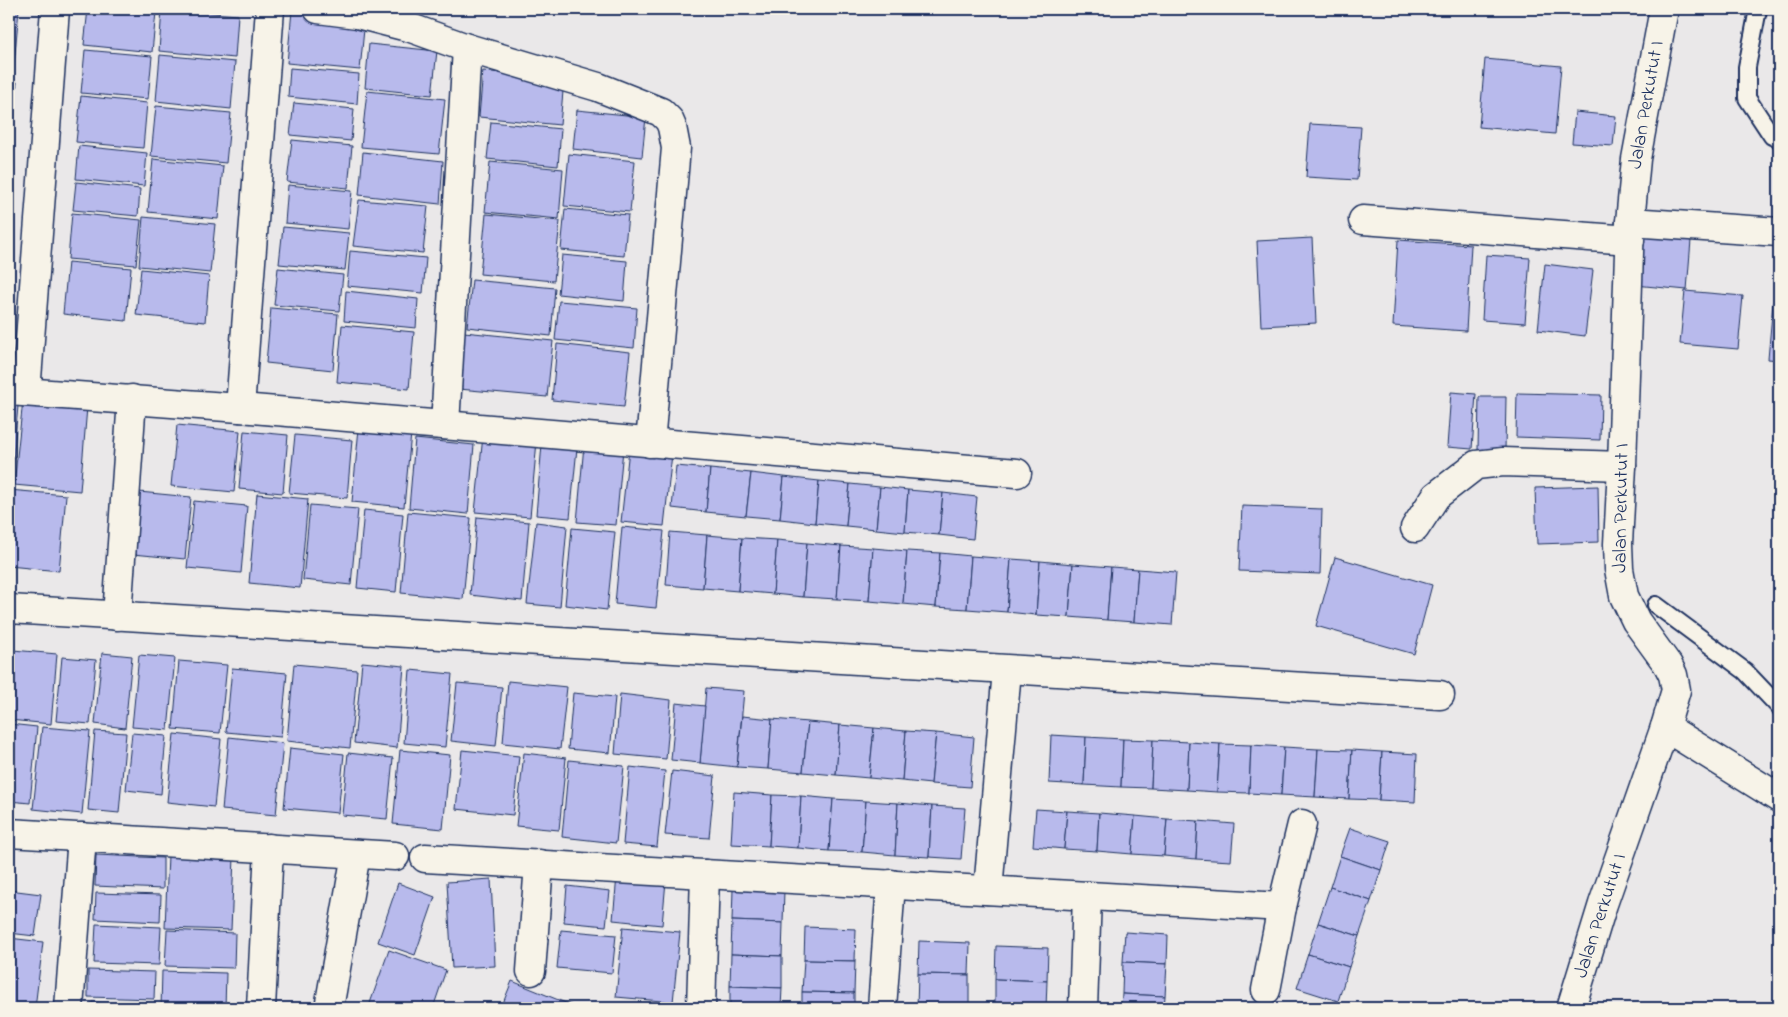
<svg xmlns="http://www.w3.org/2000/svg" width="1788" height="1017" font-family="'Indie Flower',sans-serif">
	<style>
		.building { fill: #b8baec; stroke: #1b2f5e }
		.lines { fill: none; stroke-linecap: round; stroke-linejoin: round }
		.service-casing { stroke: #1b2f5e; stroke-width: 20 }
		.minor-casing { stroke: #1b2f5e; stroke-width: 31 }
		.service { stroke: #f7f3e8; stroke-width: 16 }
		.minor { stroke: #f7f3e8; stroke-width: 28 }
		.labels { text-anchor: middle; dominant-baseline: central; stroke-width: 5; stroke-linejoin: round; paint-order: stroke }
		.street-label { font-size: 20px; fill: #1b2f5e; stroke: #f7f3e8 }
	</style>
	<rect width="100%" height="100%" fill="#eae8e9"/>
	<filter id="ink" filterUnits="userSpaceOnUse"><feTurbulence type="fractalNoise" baseFrequency=".02" numOctaves="2"/><feDisplacementMap in="SourceGraphic" scale="10" xChannelSelector="R" yChannelSelector="G"/><feConvolveMatrix kernelMatrix="1 2 1 2 8 2 1 2 1" color-interpolation-filters="sRGB"/></filter>
	<g filter="url(#ink)">
		<g class="building">
			<path d="M9,9h10l-6,67h-4z"/>
			<path d="M88,9h33l35,3 -4,40 -68,-7z"/>
			<path d="M162,9l76,6 -3,43 -76,-7z"/>
			<path d="M292,11l73,8 -5,51 -73,-7z"/>
			<path d="M369,44l68,7 -5,44 -67,-7z"/>
			<path d="M85,50l67,6 -4,43 -67,-6z"/>
			<path d="M160,55l75,7 -4,47 -75,-8z"/>
			<path d="M1485,59l76,7 -6,68 -76,-7z"/>
			<path d="M290,68l69,6 -2,30 -69,-7z"/>
			<path d="M483,71l81,9 -4,45 -81,-8z"/>
			<path d="M9,81l8,1 -6,63h-2z"/>
			<path d="M367,91l78,8 -6,55 -78,-7z"/>
			<path d="M81,96l66,7 -4,45 -67,-6z"/>
			<path d="M294,103l60,6 -3,32 -61,-6z"/>
			<path d="M156,106l75,7 -5,50 -75,-7z"/>
			<path d="M577,110l69,7 -4,40 -69,-8z"/>
			<path d="M1575,112l41,4 -3,30 -41,-3z"/>
			<path d="M491,122l70,7 -3,37 -71,-7z"/>
			<path d="M1310,124l51,3 -4,53 -51,-3z"/>
			<path d="M292,140l60,6 -4,42 -61,-6z"/>
			<path d="M79,146l68,7 -3,33 -68,-7z"/>
			<path d="M9,148h3l-3,36z"/>
			<path d="M363,152l80,9 -3,43 -81,-9z"/>
			<path d="M569,154l66,7 -5,51 -66,-6z"/>
			<path d="M153,159l70,7 -5,53 -70,-7z"/>
			<path d="M490,162l73,7 -4,50 -74,-7z"/>
			<path d="M76,182l64,7 -2,27 -65,-6z"/>
			<path d="M288,185l64,6 -4,38 -63,-6z"/>
			<path d="M359,200l69,6 -5,47 -70,-7z"/>
			<path d="M565,209l63,6 -4,41 -63,-6z"/>
			<path d="M72,213l69,7 -5,45 -68,-6z"/>
			<path d="M486,214l74,7 -6,60 -74,-7z"/>
			<path d="M143,217l72,7 -5,49 -71,-7z"/>
			<path d="M283,227l66,6 -4,37 -66,-6z"/>
			<path d="M1640,236l51,4 -4,50 -52,-5z"/>
			<path d="M1312,238l4,85 -55,3 -4,-85z"/>
			<path d="M1398,240l73,5 -5,86 -73,-5z"/>
			<path d="M350,251l76,7 -3,35 -76,-7z"/>
			<path d="M562,255l65,6 -3,40 -66,-7z"/>
			<path d="M1486,255l44,3 -5,65 -43,-3z"/>
			<path d="M68,262l63,6 -5,53 -63,-7z"/>
			<path d="M1545,264l48,6 -8,66 -47,-6z"/>
			<path d="M278,268l65,7 -4,36 -65,-6z"/>
			<path d="M141,269l68,7 -4,46 -69,-7z"/>
			<path d="M472,280l83,8 -4,48 -84,-9z"/>
			<path d="M346,291l72,8 -2,29 -72,-7z"/>
			<path d="M1685,291l58,5 -5,53 -58,-5z"/>
			<path d="M559,301l78,7 -3,40 -79,-8z"/>
			<path d="M1773,302h6v58l-11,-1z"/>
			<path d="M271,308l67,6 -5,56 -67,-7z"/>
			<path d="M342,325l72,7 -5,57 -72,-7z"/>
			<path d="M464,332l89,9 -6,56 -88,-8z"/>
			<path d="M557,344l73,8 -6,55 -72,-7z"/>
			<path d="M1451,392l25,2 -4,55 -25,-2z"/>
			<path d="M1517,393l84,2 -1,45 -84,-3z"/>
			<path d="M1479,397h27l-1,53h-27z"/>
			<path d="M23,400l64,7 -7,84 -66,-6z"/>
			<path d="M9,405l9,1 -7,78h-2z"/>
			<path d="M177,425l63,6 -6,61 -63,-6z"/>
			<path d="M359,428l52,5 -7,74 -52,-5z"/>
			<path d="M244,431l44,4 -5,58 -44,-4z"/>
			<path d="M295,435l57,5 -5,58 -58,-5z"/>
			<path d="M483,436l54,5 -7,76 -55,-5z"/>
			<path d="M415,439l59,6 -6,69 -59,-6z"/>
			<path d="M542,444l35,4 -7,70 -34,-3z"/>
			<path d="M584,445l39,4 -7,76 -39,-3z"/>
			<path d="M629,449l43,5 -8,72 -43,-4z"/>
			<path d="M676,466l34,3 -4,43 -34,-4z"/>
			<path d="M710,469l41,4 -5,43 -40,-4z"/>
			<path d="M751,473l33,4 -4,42 -34,-3z"/>
			<path d="M784,477l35,4 -4,42 -35,-4z"/>
			<path d="M819,481l31,3 -4,42 -31,-3z"/>
			<path d="M850,484l30,3 -4,42 -30,-3z"/>
			<path d="M1598,486l1,56 -62,2 -2,-56z"/>
			<path d="M880,487l28,3 -3,42 -29,-3z"/>
			<path d="M9,490l57,5 -7,76 -50,-5z"/>
			<path d="M908,490l35,3 -4,42 -34,-3z"/>
			<path d="M139,492l52,5 -6,62 -52,-5z"/>
			<path d="M943,493l34,4 -4,42 -34,-4z"/>
			<path d="M257,494l51,5 -8,89 -51,-5z"/>
			<path d="M194,501l53,5 -6,67 -54,-5z"/>
			<path d="M310,505l48,4 -7,76 -48,-5z"/>
			<path d="M1242,506l80,3 -2,65 -81,-3z"/>
			<path d="M364,510l39,4 -7,78 -39,-4z"/>
			<path d="M408,512l63,6 -8,81 -62,-6z"/>
			<path d="M477,517l52,5 -7,79 -52,-6z"/>
			<path d="M536,522l31,4 -7,81 -33,-3z"/>
			<path d="M622,527l42,4 -8,77 -41,-4z"/>
			<path d="M572,528l43,4 -8,78 -42,-5z"/>
			<path d="M670,532l37,3 -4,53 -37,-3z"/>
			<path d="M707,535l35,3 -4,53 -35,-3z"/>
			<path d="M742,538l35,2 -4,54 -35,-3z"/>
			<path d="M777,540l30,3 -4,54 -30,-3z"/>
			<path d="M807,543l34,3 -4,53 -34,-2z"/>
			<path d="M841,546l32,2 -4,53 -32,-2z"/>
			<path d="M873,548l34,3 -4,53 -34,-3z"/>
			<path d="M907,551l33,2 -4,54 -33,-3z"/>
			<path d="M940,553l31,3 -4,53 -31,-2z"/>
			<path d="M971,556l40,3 -4,53 -40,-3z"/>
			<path d="M1335,557l97,28 -18,69 -98,-28z"/>
			<path d="M1011,559l29,2 -4,54 -29,-3z"/>
			<path d="M1040,561l33,3 -4,53 -33,-2z"/>
			<path d="M1073,564l38,3 -4,53 -38,-3z"/>
			<path d="M1111,567l27,2 -4,53 -27,-2z"/>
			<path d="M1138,569l38,3 -4,53 -38,-3z"/>
			<path d="M13,650l44,4 -6,70 -42,-4v-32z"/>
			<path d="M102,653l30,3 -7,72 -30,-4z"/>
			<path d="M139,655l36,3 -7,72 -36,-3z"/>
			<path d="M62,657l34,3 -6,64 -34,-3z"/>
			<path d="M179,661l48,4 -7,68 -47,-4z"/>
			<path d="M362,662l42,4 -7,82 -43,-5z"/>
			<path d="M294,664l63,6 -7,78 -63,-7z"/>
			<path d="M232,668l55,5 -6,64 -55,-5z"/>
			<path d="M410,670l42,4 -7,73 -41,-4z"/>
			<path d="M508,681l59,6 -7,62 -57,-6z"/>
			<path d="M457,683l45,4 -6,59 -45,-5z"/>
			<path d="M706,688l38,3 -7,76 -37,-4z"/>
			<path d="M573,693l42,4 -5,56 -42,-4z"/>
			<path d="M620,694l51,6 -5,59 -51,-5z"/>
			<path d="M676,703l29,3 -5,57 -29,-3z"/>
			<path d="M742,716l30,3 -4,50 -31,-2z"/>
			<path d="M772,719l36,3 -5,50 -35,-3z"/>
			<path d="M808,722l32,3 -4,50 -33,-3z"/>
			<path d="M9,724l28,3 -7,76 -21,-2z"/>
			<path d="M840,725l34,3 -5,50 -33,-3z"/>
			<path d="M42,727l48,4 -8,83 -49,-5z"/>
			<path d="M874,728l32,3 -4,50 -33,-3z"/>
			<path d="M95,731l31,2 -7,80 -31,-3z"/>
			<path d="M906,731l30,2 -5,51 -29,-3z"/>
			<path d="M132,733l34,3 -5,58 -35,-4z"/>
			<path d="M936,733l38,4 -4,50 -39,-3z"/>
			<path d="M174,734l47,5 -7,68 -47,-5z"/>
			<path d="M1051,735l35,2 -2,48 -35,-2z"/>
			<path d="M229,737l54,6 -7,72 -54,-5z"/>
			<path d="M1086,737l37,2 -2,48 -37,-2z"/>
			<path d="M1123,739l30,1 -2,48 -30,-1z"/>
			<path d="M1153,740l36,2 -2,48 -36,-2z"/>
			<path d="M1189,742l31,2 -3,48 -30,-2z"/>
			<path d="M1220,744l31,1 -2,48 -32,-1z"/>
			<path d="M1251,745l33,2 -3,48 -32,-2z"/>
			<path d="M1284,747l34,2 -3,48 -34,-2z"/>
			<path d="M290,748l54,6 -6,59 -54,-5z"/>
			<path d="M1318,749l34,1 -3,49 -34,-2z"/>
			<path d="M400,750l50,5 -7,74 -50,-5z"/>
			<path d="M462,750l57,6 -6,59 -57,-6z"/>
			<path d="M1352,750l30,2 -3,48 -30,-1z"/>
			<path d="M1382,752l35,2 -2,48 -36,-2z"/>
			<path d="M348,753l45,5 -6,61 -45,-4z"/>
			<path d="M524,753l42,5 -7,72 -43,-4z"/>
			<path d="M569,760l55,6 -8,77 -54,-6z"/>
			<path d="M630,767l35,4 -8,76 -34,-3z"/>
			<path d="M672,771l43,5 -6,62 -44,-3z"/>
			<path d="M734,792l38,3 -3,51 -38,-2z"/>
			<path d="M772,795l29,1 -3,52 -29,-2z"/>
			<path d="M801,796l32,3 -4,52 -31,-3z"/>
			<path d="M833,799l33,2 -4,51 -33,-1z"/>
			<path d="M866,801l32,2 -3,52 -33,-3z"/>
			<path d="M898,803l34,3 -3,51 -34,-2z"/>
			<path d="M932,806l33,2 -4,51 -32,-2z"/>
			<path d="M1036,809l31,2 -3,38 -31,-3z"/>
			<path d="M1067,811l32,2 -2,38 -33,-2z"/>
			<path d="M1099,813l36,3 -3,38 -35,-3z"/>
			<path d="M1135,816l32,3 -3,37 -32,-2z"/>
			<path d="M1167,819l31,2 -2,38 -32,-3z"/>
			<path d="M1198,821l36,3 -3,37 -35,-2z"/>
			<path d="M1350,828l40,13 -9,29 -41,-14z"/>
			<path d="M96,855l67,3v31l-68,-3z"/>
			<path d="M168,855l66,2 -3,73 -66,-2z"/>
			<path d="M1340,856l41,14 -10,31 -41,-14z"/>
			<path d="M617,876l49,5 -4,44 -49,-5z"/>
			<path d="M491,879l4,87 -43,2 -5,-86z"/>
			<path d="M398,883l37,14 -20,58 -37,-13z"/>
			<path d="M567,886l43,5 -4,35 -42,-4z"/>
			<path d="M1330,887l41,14 -12,35 -41,-13z"/>
			<path d="M733,889l51,1 -1,33 -51,-2z"/>
			<path d="M9,890l32,4 -6,42 -26,-3z"/>
			<path d="M96,893l65,2 -1,27 -65,-3z"/>
			<path d="M732,921l51,2 -1,33 -51,-2z"/>
			<path d="M1318,923l41,13 -10,31 -41,-13z"/>
			<path d="M96,924l65,3 -2,38 -65,-2z"/>
			<path d="M623,927l57,5 -7,70 -57,-5z"/>
			<path d="M805,927l51,2 -1,32 -51,-1z"/>
			<path d="M167,930l68,3 -1,35 -69,-2z"/>
			<path d="M561,930l55,5 -4,38 -55,-5z"/>
			<path d="M1125,932l43,3 -1,29 -44,-2z"/>
			<path d="M9,938l34,4 -8,66 -26,-2z"/>
			<path d="M919,941l51,2 -1,32 -51,-1z"/>
			<path d="M996,946l52,2 -1,33 -52,-2z"/>
			<path d="M389,950l57,20 -13,38h-57l-7,-2z"/>
			<path d="M731,954l51,2v32l-52,-2z"/>
			<path d="M1308,954l41,13 -11,34 -41,-13z"/>
			<path d="M804,960l51,1 -1,32 -52,-1z"/>
			<path d="M1123,962l44,2 -2,32 -43,-2z"/>
			<path d="M88,970l67,2 -1,27 -66,-2z"/>
			<path d="M162,971l64,2 -1,35h-64z"/>
			<path d="M918,974l51,1v33h-52z"/>
			<path d="M995,979l52,2 -1,27h-51z"/>
			<path d="M512,981l66,27h-77z"/>
			<path d="M730,986l52,2 -1,20h-51z"/>
			<path d="M802,992l52,1v15h-52z"/>
			<path d="M1122,994l43,2 -1,12h-43z"/>
			<path d="M92,1002l57,3v3h-57z"/>
		</g>
		<g class="lines">
			<defs>
				<g id="service">
					<path d="M1758,9l-11,58v31l25,38 7,3"/>
					<path d="M1656,605l89,66 34,36"/>
				</g>
				<g id="minor">
					<path d="M318,9l39,5 54,14 56,20 131,39 63,25 8,8 3,7 4,21 -26,295"/>
					<path d="M1363,220l267,20"/>
					<path d="M1630,222l149,10"/>
					<path d="M9,391l231,17 777,65"/>
					<path d="M26,392l29,-383"/>
					<path d="M240,408l30,-399"/>
					<path d="M445,425l22,-377"/>
					<path d="M1415,528l21,-32 40,-31 27,-3 119,4"/>
					<path d="M9,609l1431,86"/>
					<path d="M117,616l15,-217"/>
					<path d="M1665,727l114,71"/>
					<path d="M9,833l386,23"/>
					<path d="M425,858l857,49"/>
					<path d="M988,890l19,-220"/>
					<path d="M531,971l8,-107"/>
					<path d="M1266,990l16,-83 20,-83"/>
					<path d="M69,1008l13,-171"/>
					<path d="M261,1008l8,-160"/>
					<path d="M329,1008l27,-154"/>
					<path d="M701,1008l4,-134"/>
					<path d="M882,1008l9,-124"/>
					<path d="M1083,1008l4,-112"/>
					<path d="M1571,1008l32,-104 62,-177 11,-37 -3,-15 -5,-10 -32,-44 -12,-25 -5,-27 -1,-25 4,-78 8,-244 6,-63 28,-150"/>
				</g>
			</defs>
			<use href="#service" class="service-casing"/>
			<use href="#minor" class="minor-casing"/>
			<use href="#service" class="service"/>
			<use href="#minor" class="minor"/>
		</g>
	</g>
	<g class="labels">
		<g class="street-label">
			<text transform="translate(1647 105) rotate(-80)">Jalan Perkutut I</text>
			<text transform="translate(1622 508) rotate(-89)">Jalan Perkutut I</text>
			<text transform="translate(1601 916) rotate(-72)">Jalan Perkutut I</text>
		</g>
	</g>
	<rect width="1788" height="1017" fill="none" stroke="#f7f3e8" stroke-width="30"/>
	<rect x="15" y="15" width="1758" height="987" fill="none" stroke="#1b2f5e" stroke-width="2" filter="url(#ink)"/>
</svg>
